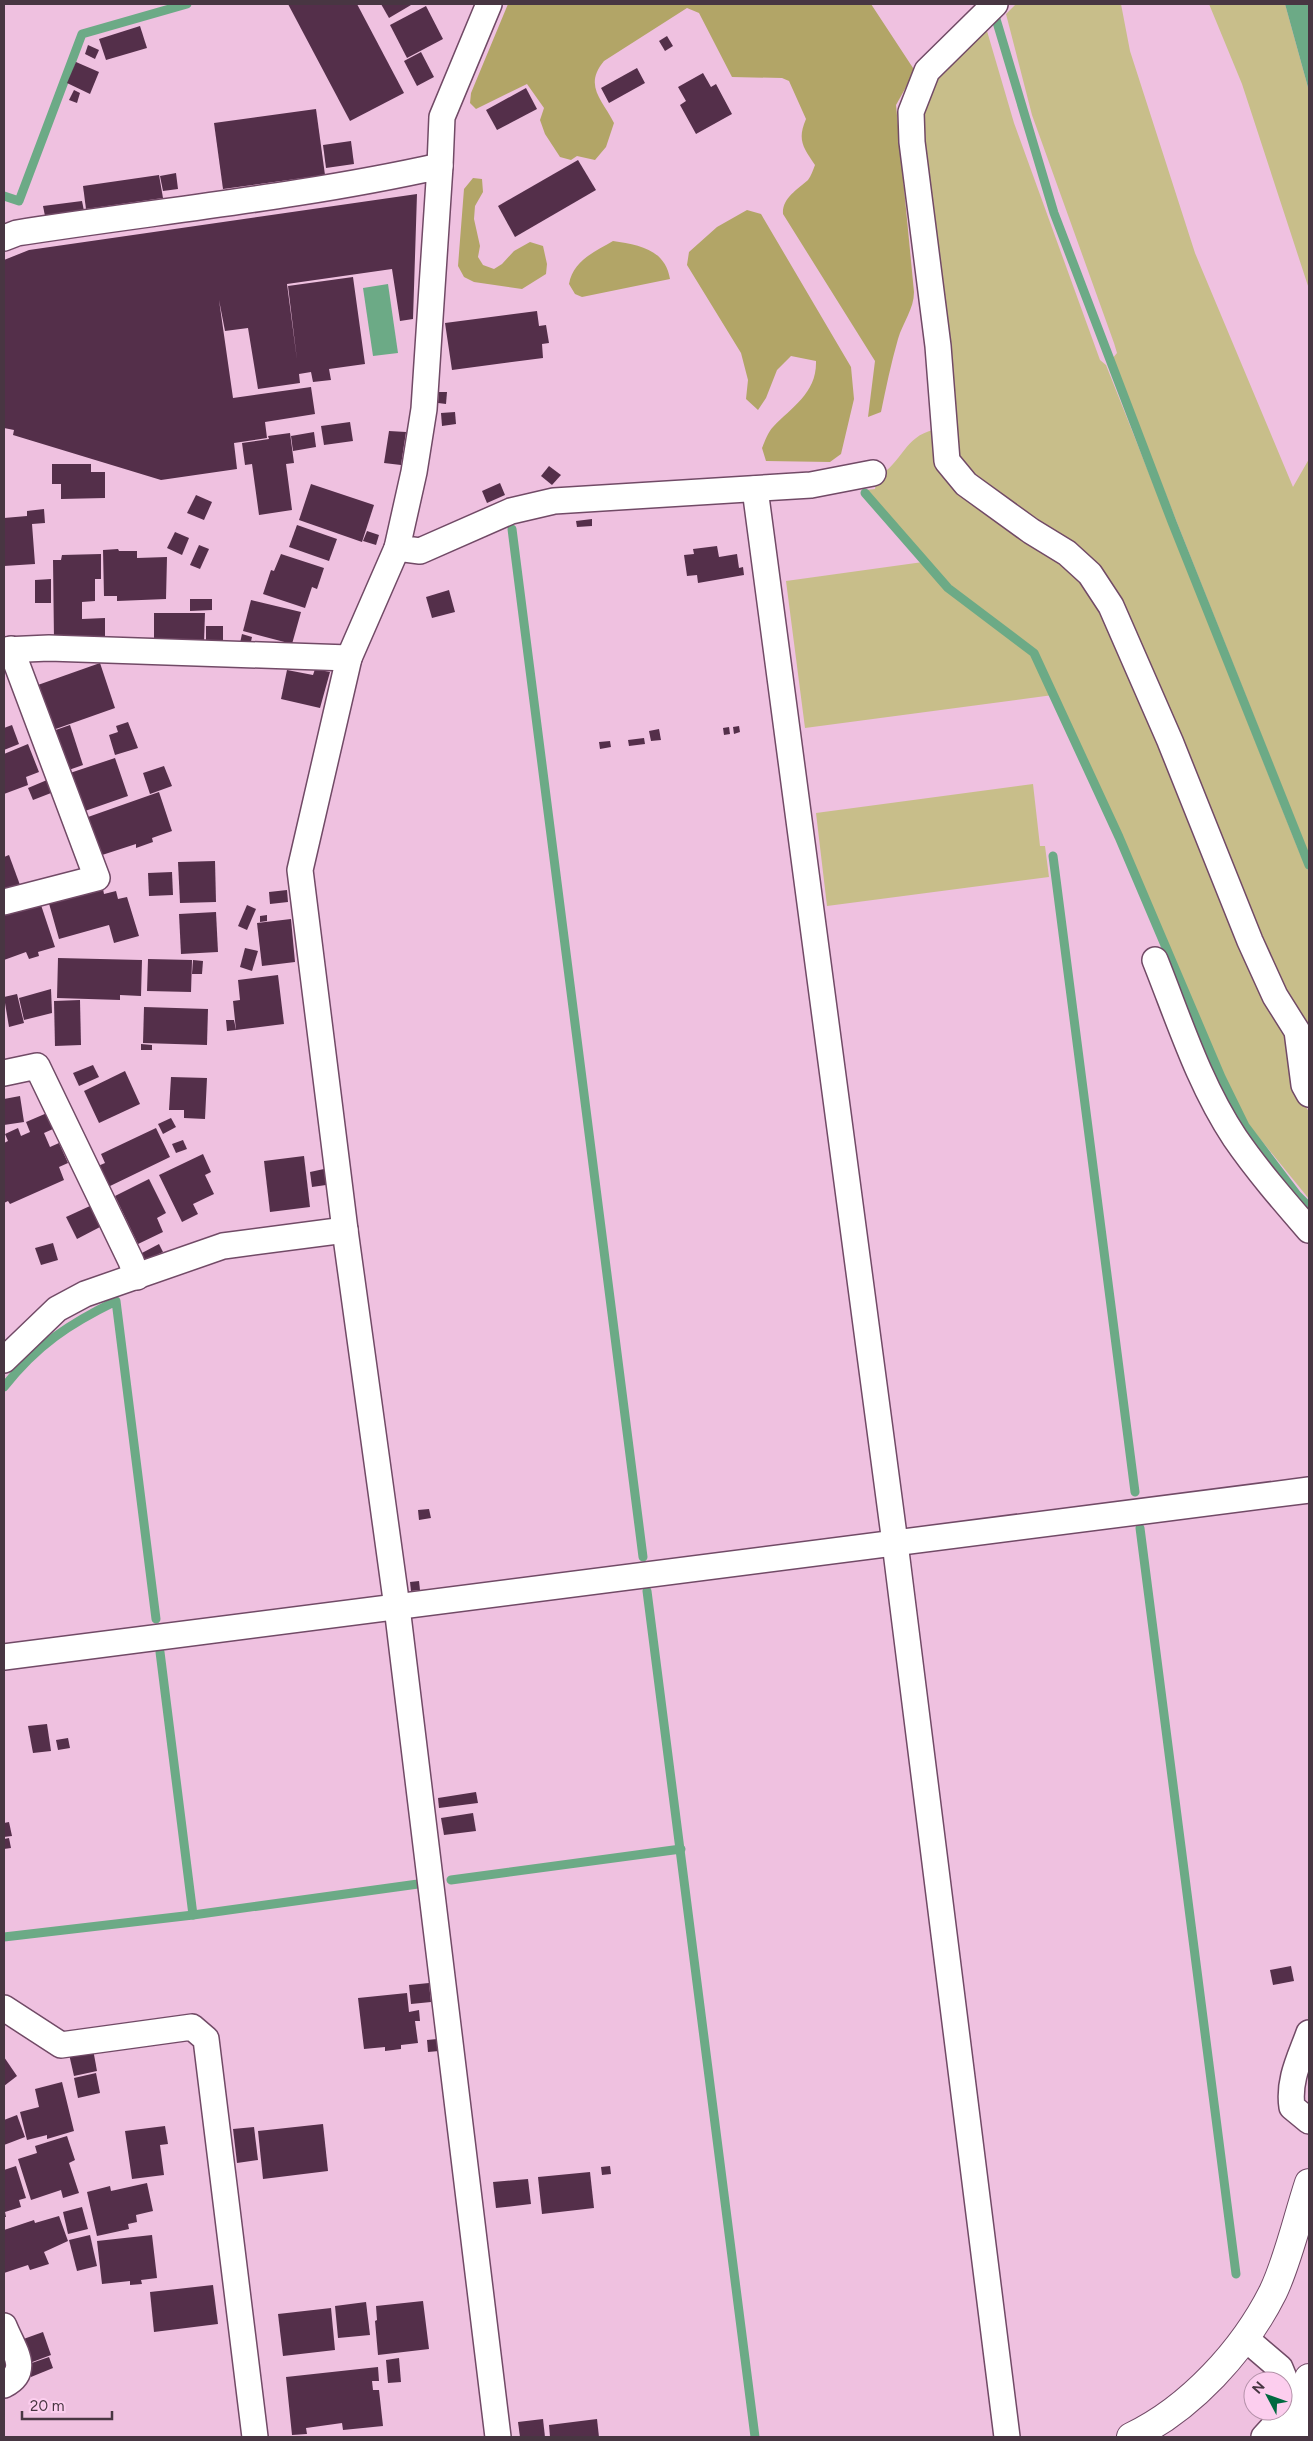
<svg xmlns="http://www.w3.org/2000/svg" width="1313" height="2441" font-family="Figtree,sans-serif">
	<style>
		.green { fill: #c8be8a }
		.forest { fill: #b2a567 }
		.water { fill: #6caa86 }
		.lines { fill: none; stroke-linecap: round; stroke-linejoin: round }
		.stream { stroke: #6caa86; stroke-width: 9 }
		.building { fill: #542f4a }
		.minor-casing { stroke: #714a66; stroke-width: 28 }
		.tertiary-casing { stroke: #714a66; stroke-width: 30 }
		.motorway-casing { stroke: #714a66; stroke-width: 30 }
		.minor { stroke: #fff; stroke-width: 25 }
		.tertiary { stroke: #fff; stroke-width: 28 }
		.motorway { stroke: #fff; stroke-width: 28 }
	</style>
	<rect width="100%" height="100%" fill="#efc1e0"/>
	<g class="green">
		<path d="M1016,4h105l9,47 65,202 98,234 16,-28v396l-197,-496 5,-6 -3,-10 -82,-228 -26,-101z"/>
		<path d="M1209,4h76l24,87v198l-67,-205z"/>
		<path d="M987,31l27,92 86,237 6,5 194,489 9,18v161l-23,-36 -162,-390 -149,-127 -21,-28 -35,-334 15,-39z"/>
		<path d="M934,430l3,29 150,120 201,453 5,53 16,27v87l-61,-75 -25,-47 -102,-242 -86,-183 -85,-66 -84,-96 9,-1 2,-12c26,-14 27,-41 57,-47z"/>
		<path d="M923,562l23,27 86,66 21,40 -248,33 -19,-147z"/>
		<path d="M1033,784l7,62h5l4,31 -222,29 -11,-93z"/>
	</g>
	<g class="forest">
		<path d="M508,4h363l44,67 -19,34 18,187c0,17 -11,30 -16,47 -7,24 -12,49 -17,73l-13,5 7,-56 -92,-147c-1,-16 14,-24 25,-34 3,-4 5,-10 7,-15 -12,-18 -18,-25 -9,-46l-17,-38 -7,-3 -50,-1 -33,-64 -12,-5 -83,53c-21,25 -1,39 10,62l-8,24 -11,13 -18,-4 -6,4 -11,-3 -15,-23 -5,-14 4,-12 -17,-24 -51,25 -6,-6 1,-10z"/>
		<path d="M473,178l9,1 1,13 -8,14 -1,13 6,27 -2,11 5,8 11,4 8,-5 12,-13 16,-9 13,4 4,18 -1,10 -24,15 -48,-7 -10,-5 -6,-11 6,-77z"/>
		<path d="M747,210l14,4 90,153 3,32 -13,55 -11,8 -64,-1 -4,-13c3,-7 6,-16 11,-21 19,-20 44,-34 43,-66l-25,-5 -14,14 -11,28 -8,12 -12,-11 2,-19 -7,-27 -54,-88 2,-13 28,-25z"/>
		<path d="M613,241c26,4 52,8 57,38l-88,18 -7,-3 -6,-10c4,-23 25,-32 44,-43z"/>
	</g>
	<g class="water">
		<path d="M1285,4h24v87z"/>
		<path d="M388,284l10,69 -25,3 -10,-68z"/>
	</g>
	<g class="lines">
		<g class="stream">
			<path d="M993,9l61,204 118,309 137,343"/>
			<path d="M4,196l15,5 63,-167 105,-30"/>
			<path d="M865,493l83,95 86,65 85,184 102,240 24,49 52,69 12,12"/>
			<path d="M512,529l131,1028"/>
			<path d="M1053,856l82,636"/>
			<path d="M4,1387c33,-42 65,-63 112,-86l40,318"/>
			<path d="M1140,1528l96,746"/>
			<path d="M647,1591l108,846"/>
			<path d="M160,1652l33,263"/>
			<path d="M451,1880l230,-31"/>
			<path d="M4,1937l189,-22 225,-31"/>
		</g>
	</g>
	<g class="building">
		<path d="M288,4h69l47,89 -54,28z"/>
		<path d="M381,4h30v1l-22,13z"/>
		<path d="M426,6l17,33 -36,19 -17,-33z"/>
		<path d="M140,26l7,22 -41,12 -7,-21z"/>
		<path d="M667,36l6,10 -8,5 -6,-10z"/>
		<path d="M88,45l11,5 -4,9 -10,-5z"/>
		<path d="M421,52l13,25 -17,9 -13,-25z"/>
		<path d="M76,62l23,10 -9,22 -23,-11z"/>
		<path d="M637,68l8,15 -36,20 -8,-15z"/>
		<path d="M703,73l8,14 5,-3 16,30 -36,20 -16,-29 6,-4 -8,-14z"/>
		<path d="M526,88l11,21 -40,21 -11,-20z"/>
		<path d="M74,90l6,3 -3,10 -8,-3z"/>
		<path d="M316,109l9,66 -102,14 -9,-66z"/>
		<path d="M351,141l3,23 -28,4 -3,-23z"/>
		<path d="M578,160l18,30 -81,47 -17,-31z"/>
		<path d="M176,173l2,16 -15,2 -3,-15z"/>
		<path d="M159,175l4,23 -77,11 -3,-23z"/>
		<path d="M417,194l-4,125 -13,2 -8,-52 -105,15 10,76 -9,-74 65,-9 12,87 -36,5 2,11 -18,2 -2,-10 -12,2 1,9 -42,6 -10,-61 -23,3 -6,-31 14,98 78,-11 4,27 -50,8 2,16 -33,5 3,26 -76,11 -148,-45 1,-5 -10,-2v-168l25,-10z"/>
		<path d="M82,201l2,10 -39,5 -2,-10z"/>
		<path d="M537,311l2,15 7,-1 3,18 -7,1 1,14 -91,12 -7,-47z"/>
		<path d="M439,392h8l-1,12 -8,-1z"/>
		<path d="M455,412l1,12 -14,2 -1,-13z"/>
		<path d="M350,422l3,19 -29,4 -3,-19z"/>
		<path d="M389,431l17,1 -5,33 -17,-2z"/>
		<path d="M314,432l2,15 -23,4 -2,-15z"/>
		<path d="M290,433l4,30 -8,1 6,46 -33,5 -7,-51 -7,1 -3,-22 27,-4 -1,-3z"/>
		<path d="M52,464h39v8h14v26l-44,1v-15h-9z"/>
		<path d="M549,466l12,9 -9,10 -11,-9z"/>
		<path d="M500,483l5,12 -18,8 -5,-12z"/>
		<path d="M311,484l63,21 -12,37 -63,-22z"/>
		<path d="M196,495l16,7 -8,18 -17,-7z"/>
		<path d="M44,509l1,14 -13,1 3,40 -31,2v-48l23,-2v-5z"/>
		<path d="M592,519v7l-15,1 -1,-6z"/>
		<path d="M297,525l40,14 -8,22 -40,-14z"/>
		<path d="M367,531l12,4 -3,10 -13,-4z"/>
		<path d="M175,532l14,6 -7,17 -15,-7z"/>
		<path d="M199,545l10,4 -9,20 -10,-4z"/>
		<path d="M717,546l2,11 18,-3 2,14 4,-1 1,8 -46,8 -1,-8 -10,1 -3,-21 10,-1 -1,-5z"/>
		<path d="M118,549l1,2h18v7l30,-1 -1,42 -49,2v-5h-13l-1,-46z"/>
		<path d="M101,554v25h-6v22l-13,1v17l23,-1v21l-51,1 -1,-80h8l1,-5z"/>
		<path d="M281,554l43,14 -7,21 -5,-2 -7,21 -42,-14 8,-24 3,1z"/>
		<path d="M51,579v24h-16v-23z"/>
		<path d="M449,590l6,22 -23,6 -6,-21z"/>
		<path d="M190,599h22v11l-22,1z"/>
		<path d="M251,600l50,12 -9,32 -49,-13z"/>
		<path d="M154,613h51l-1,29 -50,-1z"/>
		<rect x="206" y="626" width="17" height="16"/>
		<path d="M242,634l10,3 -2,9 -10,-3z"/>
		<path d="M100,663l15,45 -65,23 -15,-45z"/>
		<path d="M315,669l15,3 -10,36 -39,-9 6,-29 26,5z"/>
		<path d="M128,722l10,26 -23,7 -6,-20 9,-3 -2,-6z"/>
		<path d="M12,725l7,19 -15,6v-22z"/>
		<path d="M70,725l13,40 -20,7 -13,-40z"/>
		<path d="M739,726l1,6 -6,2 -1,-7z"/>
		<path d="M729,727l1,7 -6,1 -1,-7z"/>
		<path d="M659,729l2,11 -10,1 -2,-10z"/>
		<path d="M644,738l1,6 -16,2 -1,-6z"/>
		<path d="M610,741l1,6 -11,2 -1,-7z"/>
		<path d="M28,744l11,28 -13,5 2,8 -24,9v-40z"/>
		<path d="M115,758l13,38 -43,15 -3,-9 -5,1 -10,-29z"/>
		<path d="M164,766l8,20 -22,8 -7,-21z"/>
		<path d="M47,780l4,13 -18,7 -5,-12z"/>
		<path d="M159,792l13,39 -20,7 1,4 -17,6v-4l-37,12 -11,-39z"/>
		<path d="M9,855l11,30 -16,7v-35z"/>
		<path d="M215,861l1,41 -36,1 -2,-41z"/>
		<path d="M172,872l1,23 -24,1 -1,-23z"/>
		<path d="M102,884l2,10 12,-3 2,8 9,-2 12,39 -25,7 -5,-18 -50,14 -11,-39z"/>
		<path d="M287,890l1,12 -18,2 -1,-12z"/>
		<path d="M40,902l15,45 -17,5 1,4 -10,3 -3,-7 -22,8v-47z"/>
		<path d="M247,905l9,4 -9,21 -9,-4z"/>
		<path d="M216,912l2,40 -37,2 -2,-40z"/>
		<path d="M267,915v6l-7,1v-6z"/>
		<path d="M291,919l4,43 -33,4 -5,-43z"/>
		<path d="M245,948l13,3 -6,20 -12,-4z"/>
		<path d="M58,958l84,2 -1,36 -21,-1v5l-63,-2z"/>
		<path d="M148,959l44,1 -1,32 -44,-1z"/>
		<path d="M193,960l10,1 -1,13h-10z"/>
		<path d="M278,975l6,49 -48,6 -3,-29 7,-1 -2,-20z"/>
		<path d="M51,989l1,24 -28,7 -5,-22z"/>
		<path d="M17,994l7,29 -15,4 -5,-30z"/>
		<path d="M80,1000l1,45 -26,1 -1,-45z"/>
		<path d="M144,1007l64,2 -1,36 -64,-2z"/>
		<path d="M226,1020h8l2,10 -9,1z"/>
		<path d="M141,1044l11,1v5h-11z"/>
		<path d="M93,1065l6,12 -20,9 -6,-13z"/>
		<path d="M125,1071l15,33 -41,19 -15,-32z"/>
		<path d="M171,1077l36,1 -2,41 -21,-1v-8h-15z"/>
		<path d="M20,1096l4,26 -20,3v-26z"/>
		<path d="M47,1113l6,16 -9,4 6,14 9,-4 9,20 -9,4 5,13 -54,24 -2,-3 -4,2v-60l4,-2 -3,-7 13,-6 3,8 9,-4 -4,-10z"/>
		<path d="M171,1118l5,9 -13,7 -5,-10z"/>
		<path d="M156,1128l14,29 -62,30 -10,-21 7,-3 -4,-9z"/>
		<path d="M183,1140l4,9 -11,4 -4,-9z"/>
		<path d="M203,1154l8,18 -6,3 9,19 -21,10 5,10 -16,8 -23,-47z"/>
		<path d="M304,1156l6,51 -40,5 -6,-51z"/>
		<path d="M324,1169l2,16 -14,2 -2,-15z"/>
		<path d="M149,1179l17,34 -9,5 6,14 -25,12 -23,-48z"/>
		<path d="M90,1206l10,21 -23,12 -11,-22z"/>
		<path d="M53,1243l5,17 -17,5 -6,-17z"/>
		<path d="M159,1244l4,8 -19,9 -4,-7z"/>
		<path d="M429,1509l2,9 -12,2 -1,-10z"/>
		<path d="M419,1581l1,9 -9,1 -1,-9z"/>
		<path d="M47,1724l4,27 -18,2 -5,-27z"/>
		<path d="M68,1738l2,10 -12,2 -2,-10z"/>
		<path d="M476,1792l2,11 -39,5 -1,-10z"/>
		<path d="M473,1813l3,18 -32,4 -3,-17z"/>
		<path d="M9,1822l3,14 -8,1v-14z"/>
		<path d="M9,1838l2,10 -7,1v-10z"/>
		<path d="M1291,1966l3,15 -21,4 -3,-15z"/>
		<path d="M429,1983l2,19 -20,2 -2,-19z"/>
		<path d="M407,1993l2,19 10,-2 1,11h-5l3,22 -17,2v4l-16,2v-4l-21,2 -6,-51z"/>
		<path d="M437,2039l2,12 -11,1 -1,-12z"/>
		<path d="M93,2049l4,22 -23,5 -5,-22z"/>
		<path d="M4,2057l13,19 -13,10z"/>
		<path d="M96,2073l4,20 -22,5 -4,-20z"/>
		<path d="M62,2082l12,49 -27,8v-4l-20,5 -7,-28 19,-5 -4,-18z"/>
		<path d="M17,2115l8,22 -21,8v-25z"/>
		<path d="M323,2124l5,47 -65,8 -5,-48z"/>
		<path d="M165,2126l3,18 -8,1 4,30 -32,4 -7,-48z"/>
		<path d="M254,2127l4,33 -21,3 -4,-34z"/>
		<path d="M67,2136l8,24 -6,3 10,30 -16,5 -2,-8 -30,10 -13,-41 19,-6 -2,-7z"/>
		<path d="M16,2166l10,32 -7,2 2,7 -16,5 1,5h-2v-47z"/>
		<path d="M610,2166l1,8 -9,1 -1,-8z"/>
		<path d="M590,2172l4,36 -52,6 -4,-37z"/>
		<path d="M528,2179l3,25 -35,4 -3,-26z"/>
		<path d="M147,2183l6,28 -17,4 1,7 -9,2 1,5 -32,7 -10,-44 23,-6 1,5z"/>
		<path d="M82,2207l6,22 -20,5 -5,-22z"/>
		<path d="M59,2216l9,25 -24,11 5,12 -19,6 -2,-5 -24,8v-43l30,-10 1,3z"/>
		<path d="M90,2235l7,31 -20,5 -8,-31z"/>
		<path d="M152,2235l5,43 -16,2 1,4 -12,1v-4l-28,3 -5,-43z"/>
		<path d="M213,2285l5,39 -64,8 -4,-40z"/>
		<path d="M423,2301l6,48 -51,6 -3,-34 2,-1 -1,-14z"/>
		<path d="M366,2302l4,33 -32,3 -3,-32z"/>
		<path d="M331,2308l4,42 -52,6 -5,-42z"/>
		<path d="M43,2332l8,23 -24,9 -9,-23z"/>
		<path d="M49,2357l4,11 -22,9 -5,-12z"/>
		<path d="M399,2358l2,24 -13,1 -2,-23z"/>
		<path d="M378,2367l1,14h-7l1,9h6l4,36 -40,4 -1,-7 -36,5 1,6 -15,1 -6,-58z"/>
		<path d="M543,2419l2,18h-25l-2,-15z"/>
		<path d="M597,2419l2,18h-49l-1,-12z"/>
	</g>
	<g class="lines">
		<defs>
			<g id="minor">
				<path d="M995,4l-68,67 -16,41 1,30 26,204 9,115 19,23 65,47 36,22 23,21 21,32 59,135 80,200 25,55 22,35 7,54 5,9"/>
				<path d="M440,166l2,-49 47,-113"/>
				<path d="M4,238l13,-5c141,-22 284,-36 423,-67l-16,243 -10,63 -17,76 23,3 91,-40 43,-10 257,-16 62,-12"/>
				<path d="M755,489l140,1054 112,894"/>
				<path d="M397,548l-48,110 -49,212 45,360 52,377 101,830"/>
				<path d="M4,650l45,-2 300,10"/>
				<path d="M4,902l93,-24 -86,-229"/>
				<path d="M1155,960c24,60 44,124 80,178 22,32 48,62 74,92"/>
				<path d="M4,1073l33,-7 94,195 6,16"/>
				<path d="M4,1360l53,-51 28,-15 138,-48 122,-16"/>
				<path d="M4,1657l1305,-167"/>
				<path d="M4,2008l57,37 131,-18 14,12 49,398"/>
				<path d="M1309,2033c-9,25 -21,47 -17,74l17,14"/>
				<path d="M4,2326c9,23 28,45 0,59"/>
				<path d="M1245,2338l35,30 9,22 -6,14"/>
				<path d="M1264,2437l10,-11 6,-15"/>
			</g>
			<path id="tertiary" d="M1131,2437c59,-28 113,-87 142,-145 15,-31 25,-76 36,-109"/>
			<path id="motorway" d="M1295,2437l14,-59"/>
		</defs>
		<use href="#minor" class="minor-casing"/>
		<use href="#tertiary" class="tertiary-casing"/>
		<use href="#motorway" class="motorway-casing"/>
		<use href="#minor" class="minor"/>
		<use href="#tertiary" class="tertiary"/>
		<use href="#motorway" class="motorway"/>
	</g>
	<rect width="1313" height="2441" fill="none" stroke="#483642" stroke-width="10"/>
	<g transform="translate(1268 2396) rotate(311)"><circle r="24" fill="#fcceee" stroke="#b491a9"/>
	<path d="M0-4L9 19L0 12L-9 19Z" fill="#006a40"/>
	<text y="-8" font-size="14" font-weight="bold" text-anchor="middle" fill="#483642">N</text>
	</g>
	<path d="M22 2411v8h90v-8" fill="none" stroke="#483642" stroke-width="2.5"/>
	<text x="30" y="2411" font-size="15" fill="#483642" stroke="#fcceee" stroke-width="4" paint-order="stroke">20 m</text>
</svg>
